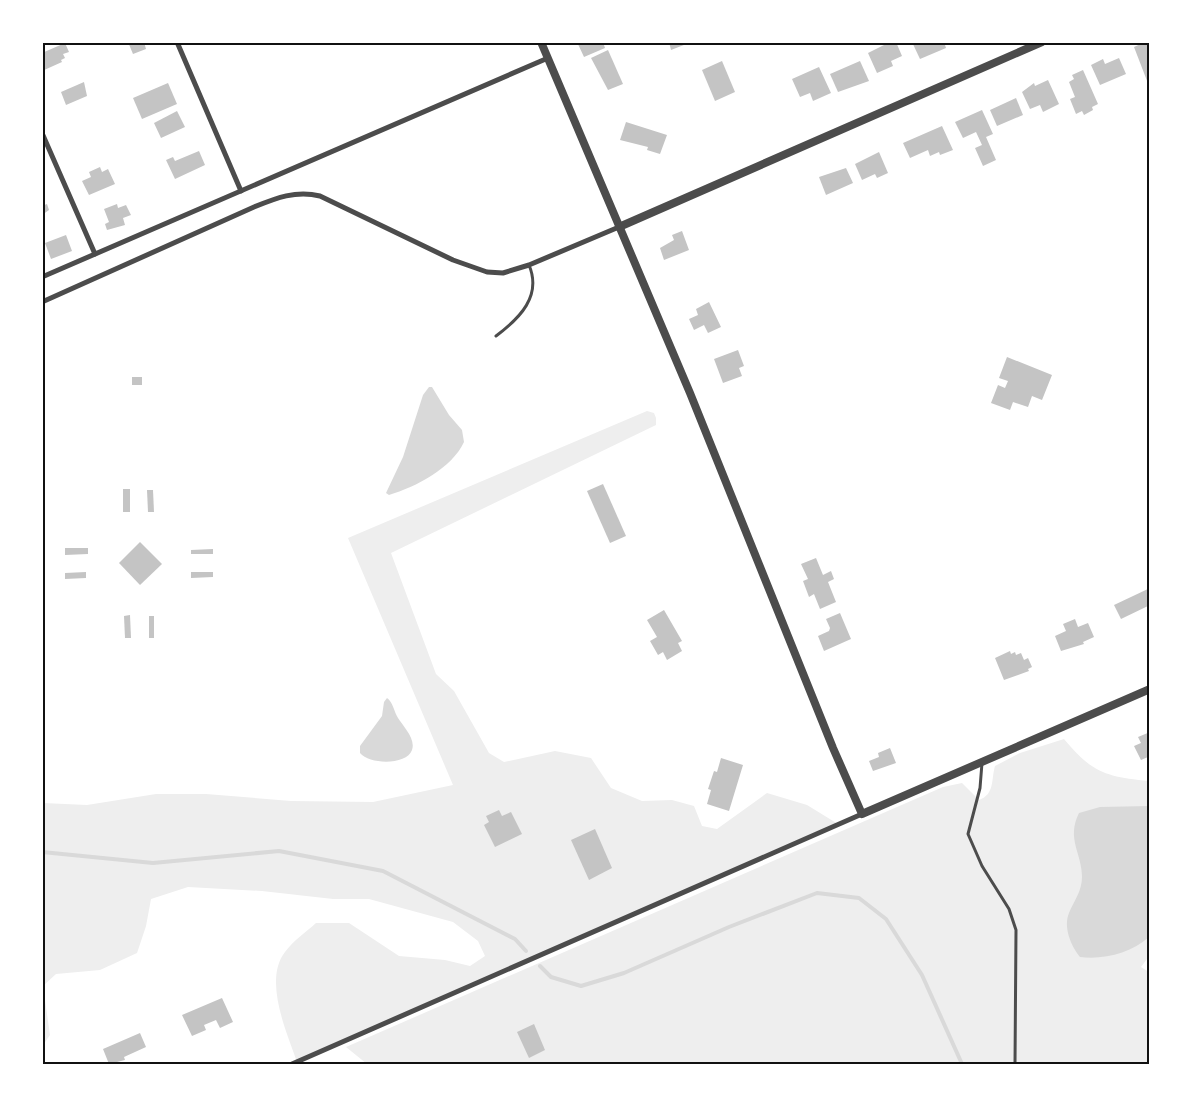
<svg xmlns="http://www.w3.org/2000/svg" width="1192" height="1107" font-family="'Noto Sans',sans-serif">
	<style>
		.green { fill: #eee }
		.water { fill: #d9d9d9 }
		.lines { fill: none; stroke-linecap: round; stroke-linejoin: round }
		.stream { stroke: #d9d9d9; stroke-width: 4 }
		.building { fill: #c4c4c4 }
		.service { stroke: #4c4c4c; stroke-width: 3 }
		.minor { stroke: #4c4c4c; stroke-width: 5 }
		.tertiary { stroke: #4c4c4c; stroke-width: 8 }
		.neatline { fill: none; stroke: #111; stroke-width: 2 }
	</style>
	<rect width="100%" height="100%" fill="#fff"/>
	<g class="green">
		<path d="M647,411l7,2 2,5v7l-265,128 45,121 18,17 35,62 15,9 51,-11 36,7 20,30 31,13 30,-1 22,6 8,20 15,3 50,-36 40,12 31,19 -541,238c-10,-29 -34,-82 -12,-110 8,-11 21,-20 31,-29h33l50,33 46,4 25,6 15,-10 -7,-15 -25,-19 -84,-23h-36l-71,-8 -74,-4 -37,12 -5,27 -9,27 -37,17 -44,4 -13,12 7,49 -7,10v-242l44,2 69,-11h50l85,7 82,1 80,-17 -105,-247z"/>
		<path d="M1064,739c28,34 43,38 85,42l1,174 -9,12 8,5v92h-782l-21,-17 597,-260 19,-4 17,17c16,-6 12,-20 16,-34l25,-13z"/>
	</g>
	<g class="water">
		<path d="M429,387h3l17,28 13,15 2,12c-12,26 -48,45 -75,53l-3,-2 17,-36 20,-62z"/>
		<path d="M387,698c6,4 7,14 11,20 5,8 18,21 14,32 -5,15 -42,15 -52,3v-7l22,-30 2,-14z"/>
		<path d="M1149,806v131c-18,16 -45,23 -69,20 -9,-11 -17,-30 -11,-44 5,-12 13,-22 13,-36 0,-24 -16,-38 -3,-64l21,-6z"/>
	</g>
	<g class="lines">
		<g class="stream">
			<path d="M42,852l111,11 126,-12 104,20 132,68 11,12"/>
			<path d="M540,966l11,11 30,9 43,-13 105,-46 88,-34 42,5 27,21 36,56 40,89"/>
		</g>
	</g>
	<g class="building">
		<path d="M128,42h16l2,7 -13,5z"/>
		<path d="M577,42h26l2,6 -21,9z"/>
		<path d="M669,42h20v1l-18,7z"/>
		<path d="M890,42h6l6,14 -11,5 2,5 -16,7 -9,-20z"/>
		<path d="M912,42h32l2,6 -26,11z"/>
		<path d="M1145,42h5l-1,44 -15,-39z"/>
		<path d="M65,43l4,9 -6,2 2,4 -4,2 1,2 -20,9v-18z"/>
		<path d="M608,50l15,34 -15,6 -17,-32z"/>
		<path d="M1119,58l7,16 -26,11 -9,-20 12,-6 2,5z"/>
		<path d="M722,61l13,31 -20,9 -13,-31z"/>
		<path d="M860,61l9,20 -31,11 -8,-18z"/>
		<path d="M819,67l12,26 -18,8 -3,-8 -10,4 -8,-18z"/>
		<path d="M1083,70l15,34 -6,3 1,3 -9,5 -2,-4 -6,3 -6,-15 5,-2 -6,-15 5,-3 -2,-4z"/>
		<path d="M1048,80l11,24 -16,8 -3,-7 -10,4 -8,-17 12,-9 1,3z"/>
		<path d="M84,82l3,14 -21,9 -5,-13z"/>
		<path d="M168,83l9,21 -35,15 -9,-21z"/>
		<path d="M1016,98l7,17 -26,11 -7,-16z"/>
		<path d="M982,110l11,24 -7,3 10,23 -13,6 -8,-18 7,-3 -6,-13 -13,6 -8,-16z"/>
		<path d="M177,111l8,16 -24,11 -7,-15z"/>
		<path d="M626,122l41,13 -7,19 -13,-4 1,-3 -28,-7z"/>
		<path d="M942,126l11,24 -13,5 -1,-3 -9,4 -2,-6 -18,8 -7,-15z"/>
		<path d="M199,151l6,14 -30,14 -9,-19 7,-3 2,4z"/>
		<path d="M879,152l9,21 -11,5 -2,-4 -13,6 -7,-16z"/>
		<path d="M100,167l2,5 6,-3 7,15 -26,11 -7,-14 9,-4 -2,-5z"/>
		<path d="M846,168l7,15 -27,12 -7,-18z"/>
		<path d="M47,204l2,6 -7,5v-9z"/>
		<path d="M117,204l1,4 8,-3 5,10 -8,3 2,7 -18,5 -2,-6 4,-2 -5,-13z"/>
		<path d="M682,231l7,19 -25,10 -4,-12 14,-8 -2,-5z"/>
		<path d="M66,235l6,16 -21,8 -6,-16z"/>
		<path d="M709,302l12,25 -13,6 -4,-8 -10,5 -5,-11 9,-4 -2,-6z"/>
		<path d="M738,350l6,16 -5,2 3,8 -19,7 -9,-24z"/>
		<path d="M1007,357l45,18 -10,25 -10,-4 -4,11 -15,-5 -3,8 -19,-7 7,-18 7,3 3,-7 -9,-3z"/>
		<rect x="132" y="377" width="10" height="8"/>
		<path d="M603,484l23,52 -16,7 -23,-52z"/>
		<rect x="123" y="489" width="7" height="23"/>
		<path d="M147,490h6l1,22h-6z"/>
		<path d="M140,542l22,22 -22,21 -21,-22z"/>
		<path d="M65,548h23v6l-23,1z"/>
		<path d="M213,549v5h-22v-4z"/>
		<path d="M816,558l7,17 8,-4 3,8 -6,3 8,20 -16,7 -6,-15 -5,3 -6,-16 5,-2 -7,-15z"/>
		<path d="M86,572v6l-21,1v-6z"/>
		<path d="M191,572h22v5l-22,1z"/>
		<path d="M1150,588v17l-29,14 -7,-14z"/>
		<path d="M664,610l18,31 -4,2 4,8 -15,9 -4,-8 -5,3 -8,-14 7,-4 -10,-17z"/>
		<path d="M840,613l11,26 -27,12 -6,-15 11,-5 1,-3 -4,-9z"/>
		<path d="M130,615l1,23h-6l-1,-22z"/>
		<rect x="149" y="616" width="5" height="22"/>
		<path d="M1075,619l3,8 10,-4 6,14 -11,5 1,2 -23,7 -6,-15 11,-5 -3,-7z"/>
		<path d="M1010,651l1,3 4,-2 1,3 5,-2 3,7 4,-2 4,9 -4,2 1,2 -25,9 -9,-22z"/>
		<path d="M1150,732v30h-1l-1,-5 -7,3 -7,-14 7,-3 -3,-6z"/>
		<path d="M890,748l6,15 -23,8 -4,-10 10,-4 -1,-4z"/>
		<path d="M721,758l22,7 -14,46 -22,-7 4,-14 -3,-1 6,-18 3,1z"/>
		<path d="M499,810l3,6 9,-4 11,22 -27,13 -11,-22 5,-3 -3,-6z"/>
		<path d="M595,829l17,39 -23,12 -18,-40z"/>
		<path d="M222,998l11,24 -13,6 -4,-8 -12,5 2,5 -14,6 -10,-21z"/>
		<path d="M534,1024l11,26 -16,8 -12,-26z"/>
		<path d="M140,1033l6,14 -22,10 1,3 -16,4 -6,-15z"/>
	</g>
	<g class="lines">
		<g class="service">
			<path d="M496,336c24,-18 46,-40 33,-71"/>
			<path d="M982,763l-2,25 -12,46 14,32 27,43 7,21 -1,134"/>
		</g>
		<g class="minor">
			<path d="M177,42l64,149"/>
			<path d="M42,133l53,121"/>
			<path d="M42,277l506,-219"/>
			<path d="M42,302l212,-95c22,-9 42,-17 66,-11l133,64 34,12 16,1 26,-8 90,-38"/>
			<path d="M292,1064l570,-250"/>
		</g>
		<g class="tertiary">
			<path d="M541,42l149,351 143,355 29,66 288,-125"/>
			<path d="M619,227l423,-185"/>
		</g>
	</g>
	<rect width="1192" height="1107" fill="none" stroke="#ffffff" stroke-width="88"/>
	<rect x="44" y="44" width="1104" height="1019" class="neatline"/>
</svg>
